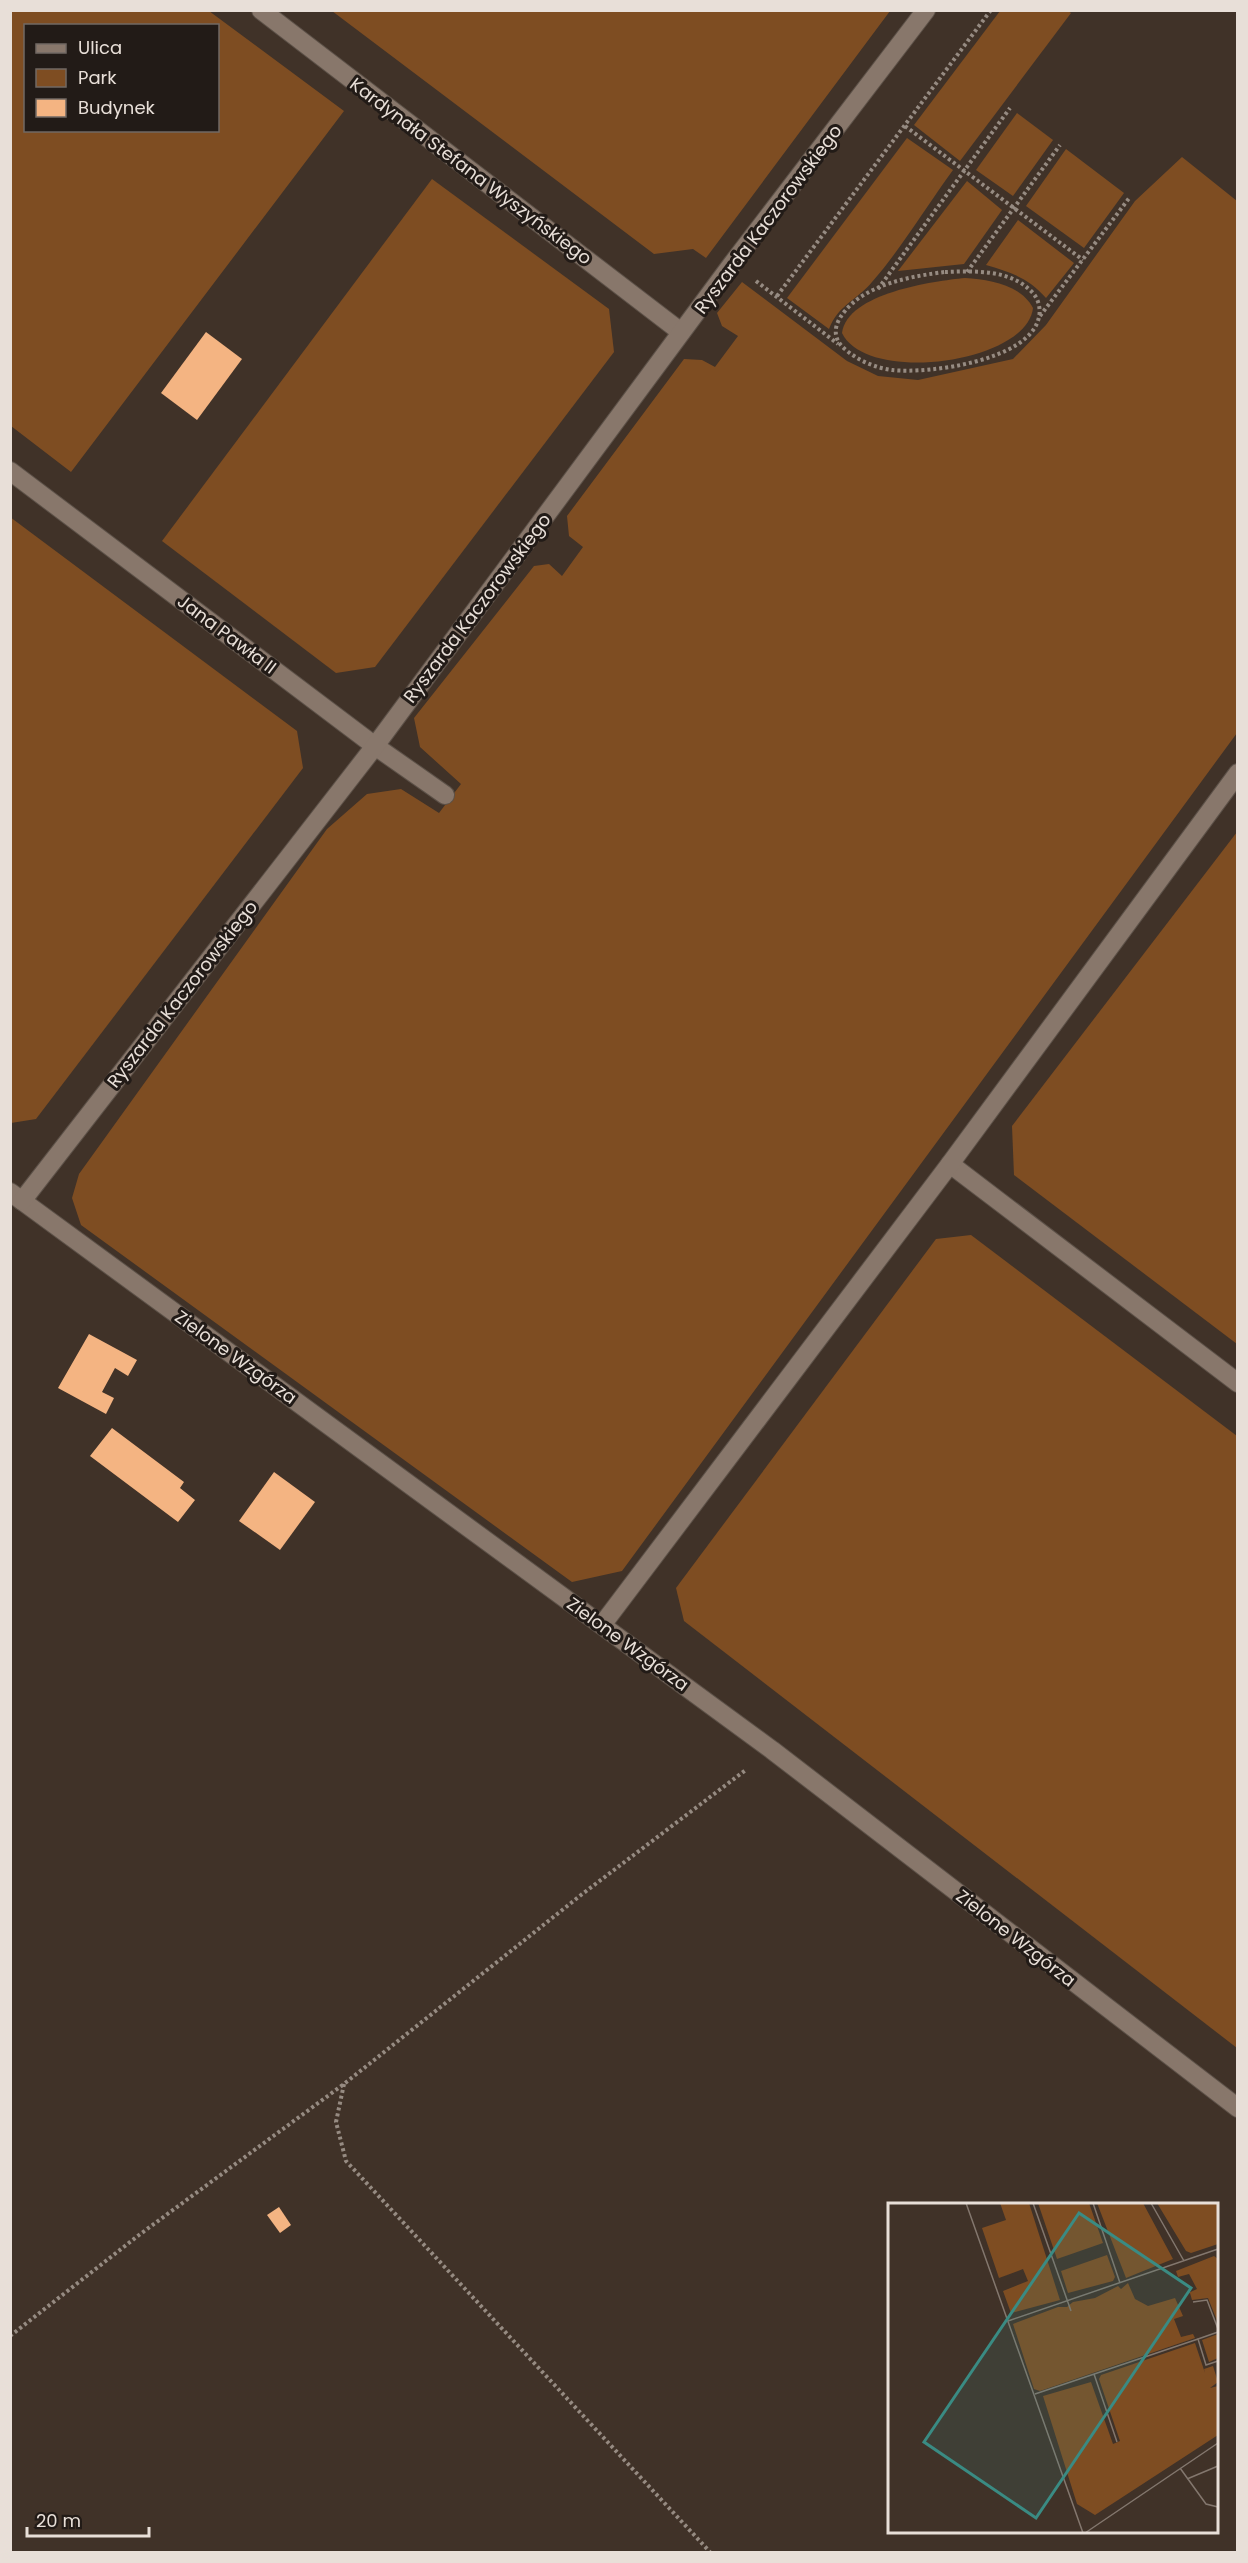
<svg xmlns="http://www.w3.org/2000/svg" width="1248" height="2563" font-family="Poppins,sans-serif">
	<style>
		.green { fill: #7e4d22; fill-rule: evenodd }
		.building { fill: #f4b482 }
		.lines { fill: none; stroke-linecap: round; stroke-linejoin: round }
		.minor-casing { stroke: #5c5148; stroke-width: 20 }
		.path { stroke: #968b82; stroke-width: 4; stroke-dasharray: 3 3; stroke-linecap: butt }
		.minor { stroke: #88776b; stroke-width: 18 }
		.labels { text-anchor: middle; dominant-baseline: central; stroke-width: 6; stroke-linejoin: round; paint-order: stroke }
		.street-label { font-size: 18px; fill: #e8dfd8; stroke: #221b17 }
		.inset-road { fill: none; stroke: #83776e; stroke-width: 1.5 }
		.view { fill: #3a8b83; fill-opacity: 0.15; stroke: #3a8b83; stroke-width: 3 }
		.inset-edge { fill: none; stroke: #e8dfd8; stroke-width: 3 }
	</style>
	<rect width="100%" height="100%" fill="#403228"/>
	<g class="green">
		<path d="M10,11h199l135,100 -273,361 -60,-46zM26,26h192v104h-192z"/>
		<path d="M332,11h558l-184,247 -13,-9 -39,5z"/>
		<path d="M1068,11l3,2 -111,148 -46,-36 86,-114z"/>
		<path d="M1017,113l36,27 -40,56 -37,-26z"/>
		<path d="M907,138l46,32c-27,37 -52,79 -81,112 -16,19 -33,22 -43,47l-42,-31z"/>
		<path d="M1066,149l58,44 -40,55 -58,-42z"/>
		<path d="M1182,157l55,44v532l-615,838 -50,11 -491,-357 -9,-27 7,-24 248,-345 40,-35 34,-5 38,24 22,-29 -41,-37 -6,-29 120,-152 15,-2 13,12 21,-29 -14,-11 -2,-20 117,-157 18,1 13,7 23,-31 -16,-10 -5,-13 25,-31 105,79 31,15 40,4 95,-21 33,-34 89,-124z"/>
		<path d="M432,179l177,130 5,43 -239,315 -39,6 -174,-132z"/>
		<path d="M967,181l35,29 -38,54 -66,7z"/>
		<path d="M1018,220l56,43 -28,35c-17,-20 -36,-26 -60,-33z"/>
		<path d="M965,278c25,2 55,6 68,30 -6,55 -166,77 -191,25 5,-40 92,-52 123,-55z"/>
		<path d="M10,517l287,214 6,37 -267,351 -25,4z"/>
		<path d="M1237,832v512l-223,-169 -2,-49z"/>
		<path d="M971,1235l266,201v612l-553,-427 -8,-33 260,-349z"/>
	</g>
	<g class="building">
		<path d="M206,332l36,27 -45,61 -36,-27z"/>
		<path d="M89,1334l48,26 -9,16 -13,-8 -13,24 12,6 -8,16 -48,-26z"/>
		<path d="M112,1428l72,54 -4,6 15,12 -17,22 -88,-66z"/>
		<path d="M274,1472l41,30 -35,48 -41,-29z"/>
		<path d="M279,2207l12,18 -11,8 -13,-18z"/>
	</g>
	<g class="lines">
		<defs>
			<g id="minor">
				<path d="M261,10l420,322"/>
				<path d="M10,471l365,275 70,49"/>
				<path d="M950,1164l288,219"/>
				<path d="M10,1192l762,558 466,358"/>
				<path d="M22,1201l353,-455 357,-482 194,-254"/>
				<path d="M602,1625l348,-461 288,-391"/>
			</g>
		</defs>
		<use href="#minor" class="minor-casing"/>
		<g class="path">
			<path d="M905,126l178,134"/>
			<path d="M945,272c29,-1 65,-3 87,20 6,6 9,16 7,25 -9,44 -111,57 -147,53 -16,-2 -33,-9 -46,-20 -14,-11 -13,-25 -1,-39 22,-27 67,-35 100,-39z"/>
			<path d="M967,272l93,-127"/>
			<path d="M756,281l82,63"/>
			<path d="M878,289l132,-181"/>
			<path d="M777,296l214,-286"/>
			<path d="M1040,316l90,-119"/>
			<path d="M344,2084l-8,38 10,39 364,391"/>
			<path d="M10,2336l129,-101 205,-151 237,-189 166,-126"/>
		</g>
		<use href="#minor" class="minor"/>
	</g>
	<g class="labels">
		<g class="street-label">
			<text transform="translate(471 171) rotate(37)">Kardynała Stefana Wyszyńskiego</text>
			<text transform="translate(768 219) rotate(-53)">Ryszarda Kaczorowskiego</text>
			<text transform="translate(477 608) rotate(-53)">Ryszarda Kaczorowskiego</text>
			<text transform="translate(227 634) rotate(37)">Jana Pawła II</text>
			<text transform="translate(182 994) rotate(-52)">Ryszarda Kaczorowskiego</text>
			<text transform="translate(236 1357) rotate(36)">Zielone Wzgórza</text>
			<text transform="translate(628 1644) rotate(36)">Zielone Wzgórza</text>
			<text transform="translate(1016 1938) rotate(38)">Zielone Wzgórza</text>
		</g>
	</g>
	<g transform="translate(888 2203)">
		<rect width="330" height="330" fill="#403228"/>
		<path d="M112,0h29l31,97 -49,13 -8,-22 25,-10 -5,-12 -24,9 -17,-50 24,-8zM150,0h51l14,40 -46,16zM209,0h46l30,56 -47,19zM269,0h61v41l-27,9 -5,-2zM219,52l8,22 -2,4 -45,12 -7,-22zM326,53l4,3v64l-10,-25 -16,2 -2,-7 -6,2 13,-6 -8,-15 -11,3 -2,-6zM240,80l7,16 13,7 27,-8 8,18 -9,3 7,18 12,-3 2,4 -155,53 -6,-2 -21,-65 45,-17h9l6,-5 22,-4 23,-12 3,3zM330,131v24l-9,4 -7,-22zM307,140l10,30 -1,-4 9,-3 5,16 -8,6 8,-2v49l-123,80 -18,-11 -34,-108 48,-14 22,62 7,-3 -21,-62 2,-4z" fill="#7e4d22"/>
		<path class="inset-road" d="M78,0l117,330M145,0l38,108M205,0l27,80M263,0l33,58M305,99l14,-2 11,29M120,118l210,-72M330,129l-20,7 8,26 12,-4M206,171l23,68M147,191l163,-55M292,265l26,36 12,3M299,276l31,-13M197,330l133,-90"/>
		<path class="view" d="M191,10l112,75 -155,230 -112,-76z"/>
		<rect width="330" height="330" class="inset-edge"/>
	</g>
	<rect width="1248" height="2563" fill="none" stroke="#e8dfd8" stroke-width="24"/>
	<rect x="24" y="24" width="195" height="108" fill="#221b17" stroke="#716964" stroke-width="1.5"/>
	<rect x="36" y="44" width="30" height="9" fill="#88776b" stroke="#716964" stroke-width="1.5"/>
	<text x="78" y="54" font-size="18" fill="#e8dfd8">Ulica</text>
	<rect x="36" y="69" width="30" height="18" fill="#7e4d22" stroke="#716964" stroke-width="1.5"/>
	<text x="78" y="84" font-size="18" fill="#e8dfd8">Park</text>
	<rect x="36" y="99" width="30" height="18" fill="#f4b482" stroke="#716964" stroke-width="1.5"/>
	<text x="78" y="114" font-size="18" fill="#e8dfd8">Budynek</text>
	<path d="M27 2527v9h122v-9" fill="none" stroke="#e8dfd8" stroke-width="3"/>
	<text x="36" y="2527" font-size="18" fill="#e8dfd8" stroke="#221b17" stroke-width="4.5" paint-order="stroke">20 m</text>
</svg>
